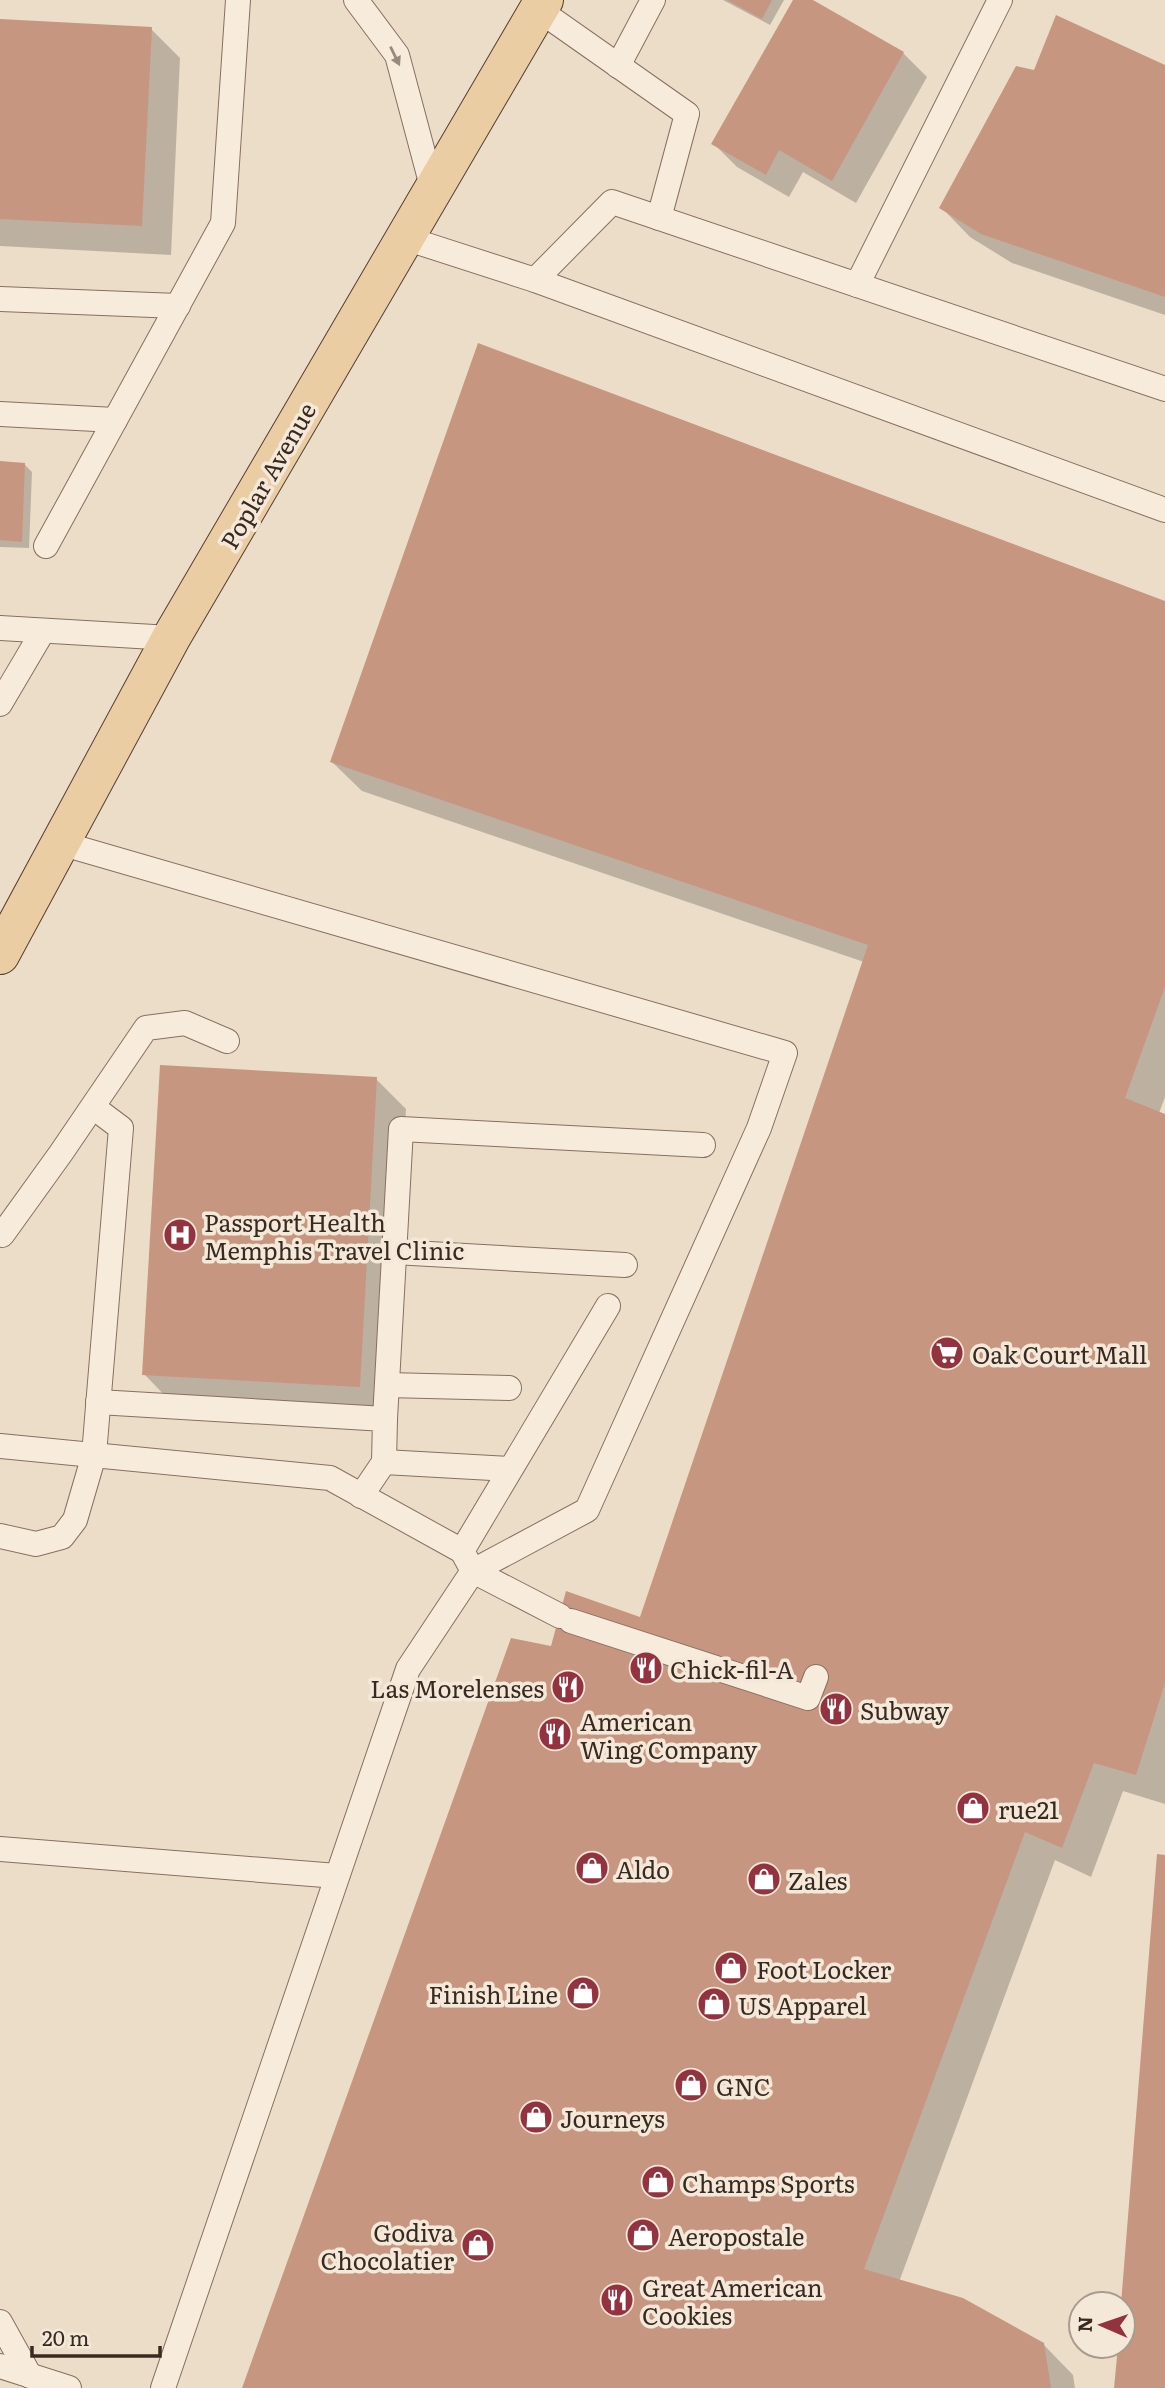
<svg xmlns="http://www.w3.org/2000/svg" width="1165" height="2388" font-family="Literata,serif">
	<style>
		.shadow { fill: #0003 }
		.building { fill: #c79681 }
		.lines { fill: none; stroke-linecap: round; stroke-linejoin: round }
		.lane-casing { stroke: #876f5f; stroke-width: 26 }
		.primary-casing { stroke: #553f32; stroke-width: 40 }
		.lane { stroke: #f7ecdc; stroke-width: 24 }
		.primary { stroke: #ebcda4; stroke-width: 38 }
		.oneway { fill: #988b7e }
		.labels { text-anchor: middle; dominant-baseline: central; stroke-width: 7; stroke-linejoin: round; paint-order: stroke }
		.street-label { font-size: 24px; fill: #382a21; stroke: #f4e8d8 }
		.poi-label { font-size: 24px; fill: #382a21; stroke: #f4e8d8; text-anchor: start }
	</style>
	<rect width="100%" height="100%" fill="#ecddc9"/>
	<g class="shadow">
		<path d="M723,0h61l-14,25z"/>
		<path d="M795,0h14l94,53 24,24 -71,126 -53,-31 -14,25 -52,-30 -23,-23z"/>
		<path d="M0,21l151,8 29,29 -9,197 -171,-9z"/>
		<path d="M1165,67v248l-153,-52 -42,-26 -29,-30 94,-135z"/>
		<path d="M0,463l24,1 8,8 -3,76 -29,-1z"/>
		<path d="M1165,603v494l-6,16 6,3v688l-42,-13 -32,86 -36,-17 -156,422 144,62 30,31 2,13h-831l309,-740 88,-29 223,-657 -502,-171 -30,-29z"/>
		<path d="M376,1079l30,30 -17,306 -216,-11 -29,-30z"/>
	</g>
	<g class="building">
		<path d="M727,0h45l-10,19z"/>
		<path d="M793,0h20l91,52 -72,129 -53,-31 -13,25 -55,-31z"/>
		<path d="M1056,15l109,50v232l-184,-63 -42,-26 77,-142 18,4z"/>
		<path d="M0,19l152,8 -10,199 -142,-7z"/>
		<path d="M478,343l687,258v386l-40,111 40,16v569l-29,92 -42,-12 -32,85 -37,-16 -161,437 99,29 81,45 7,45h-809l269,-750 40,8 15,-55 74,26 228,-672 -538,-183z"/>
		<path d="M0,461l25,2 -3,79 -22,-2z"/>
		<path d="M160,1065l217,12 -17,310 -218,-12z"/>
		<path d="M1157,1854l8,1v533h-51l4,-42h5v-42h-2z"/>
	</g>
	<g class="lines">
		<defs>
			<g id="lane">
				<path d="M356,0l41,55 36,135"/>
				<path d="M539,10l148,104 -28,104"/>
				<path d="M618,66l35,-66"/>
				<path d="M405,238l130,42 77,-78 553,187"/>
				<path d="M535,280l630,230"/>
				<path d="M857,285l143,-285"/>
				<path d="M0,299l178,7"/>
				<path d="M0,414l115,6"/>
				<path d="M46,546l177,-323 15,-223"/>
				<path d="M0,628l171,10"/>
				<path d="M0,704l43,-73"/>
				<path d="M60,843l725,210 -26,75 -172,382 -114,61"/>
				<path d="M0,1234l2,1 59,-82 85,-125 39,-5 42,18"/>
				<path d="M394,1252l231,13"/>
				<path d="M387,1385l122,3"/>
				<path d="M98,1402l287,17 -1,43 -23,34"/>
				<path d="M385,1419l16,-290 302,16"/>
				<path d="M0,1446l330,32 132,73 11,20 -65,98 -245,719"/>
				<path d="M384,1462l126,7"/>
				<path d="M0,1536l36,8 26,-7 13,-17 19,-65 27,-327 -28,-21"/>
				<path d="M462,1551l146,-245"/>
				<path d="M473,1571l87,45"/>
				<path d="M571,1621l237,77 8,-21"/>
				<path d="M0,1849l337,27"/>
				<path d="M0,2322l30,54"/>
				<path d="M0,2366l69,22"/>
			</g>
			<path id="primary" d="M0,955l171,-317 373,-638"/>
		</defs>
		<use href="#lane" class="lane-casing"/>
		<use href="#primary" class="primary-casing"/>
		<use href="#lane" class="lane"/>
		<use href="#primary" class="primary"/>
	</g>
	<defs><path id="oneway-solid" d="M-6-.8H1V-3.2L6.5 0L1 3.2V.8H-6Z" transform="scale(1.75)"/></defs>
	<use class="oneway" href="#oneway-solid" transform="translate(395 56) rotate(64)"/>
	<defs>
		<symbol id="hospital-disc" viewBox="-11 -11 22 22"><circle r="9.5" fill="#92333f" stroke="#f4e8d8"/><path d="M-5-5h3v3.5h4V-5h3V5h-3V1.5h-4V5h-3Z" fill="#fff"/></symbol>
		<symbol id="supermarket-disc" viewBox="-11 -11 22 22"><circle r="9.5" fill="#92333f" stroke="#f4e8d8"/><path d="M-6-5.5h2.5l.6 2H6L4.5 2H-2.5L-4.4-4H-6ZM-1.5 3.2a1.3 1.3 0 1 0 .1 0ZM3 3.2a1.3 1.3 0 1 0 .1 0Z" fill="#fff"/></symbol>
		<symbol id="restaurant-disc" viewBox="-11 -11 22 22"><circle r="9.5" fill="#92333f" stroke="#f4e8d8"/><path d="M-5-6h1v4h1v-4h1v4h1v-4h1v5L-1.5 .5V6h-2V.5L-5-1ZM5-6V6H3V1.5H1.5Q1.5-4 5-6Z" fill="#fff"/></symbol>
		<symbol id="shop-disc" viewBox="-11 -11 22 22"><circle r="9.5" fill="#92333f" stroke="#f4e8d8"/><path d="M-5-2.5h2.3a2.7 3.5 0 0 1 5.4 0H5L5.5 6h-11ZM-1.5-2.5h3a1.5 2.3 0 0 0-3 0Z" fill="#fff"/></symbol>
	</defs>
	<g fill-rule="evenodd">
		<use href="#hospital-disc" x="161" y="1216" width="38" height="38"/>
		<use href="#supermarket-disc" x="928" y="1334" width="38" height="38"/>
		<use href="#restaurant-disc" x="627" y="1649" width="38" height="38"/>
		<use href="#restaurant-disc" x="549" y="1668" width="38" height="38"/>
		<use href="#restaurant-disc" x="817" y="1690" width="38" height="38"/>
		<use href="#restaurant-disc" x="536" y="1715" width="38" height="38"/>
		<use href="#shop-disc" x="954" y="1789" width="38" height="38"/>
		<use href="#shop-disc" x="573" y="1849" width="38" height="38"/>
		<use href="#shop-disc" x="745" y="1860" width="38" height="38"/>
		<use href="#shop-disc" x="712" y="1949" width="38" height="38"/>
		<use href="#shop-disc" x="564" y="1974" width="38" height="38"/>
		<use href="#shop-disc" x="695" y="1985" width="38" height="38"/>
		<use href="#shop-disc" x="672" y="2066" width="38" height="38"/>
		<use href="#shop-disc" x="517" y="2098" width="38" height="38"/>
		<use href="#shop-disc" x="639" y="2163" width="38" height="38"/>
		<use href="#shop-disc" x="624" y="2216" width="38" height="38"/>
		<use href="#shop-disc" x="459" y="2226" width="38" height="38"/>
		<use href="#restaurant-disc" x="598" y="2281" width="38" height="38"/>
	</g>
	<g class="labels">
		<g class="street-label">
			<text transform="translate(267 475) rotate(-60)">Poplar Avenue</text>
		</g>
		<g class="poi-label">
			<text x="204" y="1221">Passport Health<tspan x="204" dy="28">Memphis Travel Clinic</tspan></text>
			<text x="972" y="1353">Oak Court Mall</text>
			<text x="670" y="1668">Chick-fil-A</text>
			<text x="544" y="1687" text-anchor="end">Las Morelenses</text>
			<text x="860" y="1709">Subway</text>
			<text x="580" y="1720">American<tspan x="580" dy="28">Wing Company</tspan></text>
			<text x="998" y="1808">rue21</text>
			<text x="616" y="1868">Aldo</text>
			<text x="788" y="1879">Zales</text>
			<text x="756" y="1968">Foot Locker</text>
			<text x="558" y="1993" text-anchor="end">Finish Line</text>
			<text x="738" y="2004">US Apparel</text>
			<text x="716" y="2085">GNC</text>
			<text x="560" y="2117">Journeys</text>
			<text x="682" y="2182">Champs Sports</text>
			<text x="454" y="2231" text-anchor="end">Godiva<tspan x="454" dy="28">Chocolatier</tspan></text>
			<text x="668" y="2235">Aeropostale</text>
			<text x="642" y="2286">Great American<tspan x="642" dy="28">Cookies</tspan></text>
		</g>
	</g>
	<g transform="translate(1102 2325) rotate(272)"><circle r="33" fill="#f4e8d8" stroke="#a99c8f" stroke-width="2"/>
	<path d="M0-5L12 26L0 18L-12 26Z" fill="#92333f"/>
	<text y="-10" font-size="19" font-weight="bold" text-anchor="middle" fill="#382a21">N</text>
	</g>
	<path d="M32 2346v10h128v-10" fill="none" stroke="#382a21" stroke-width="3.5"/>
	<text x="42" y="2346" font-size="21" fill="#382a21" stroke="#f4e8d8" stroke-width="5" paint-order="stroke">20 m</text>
</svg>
